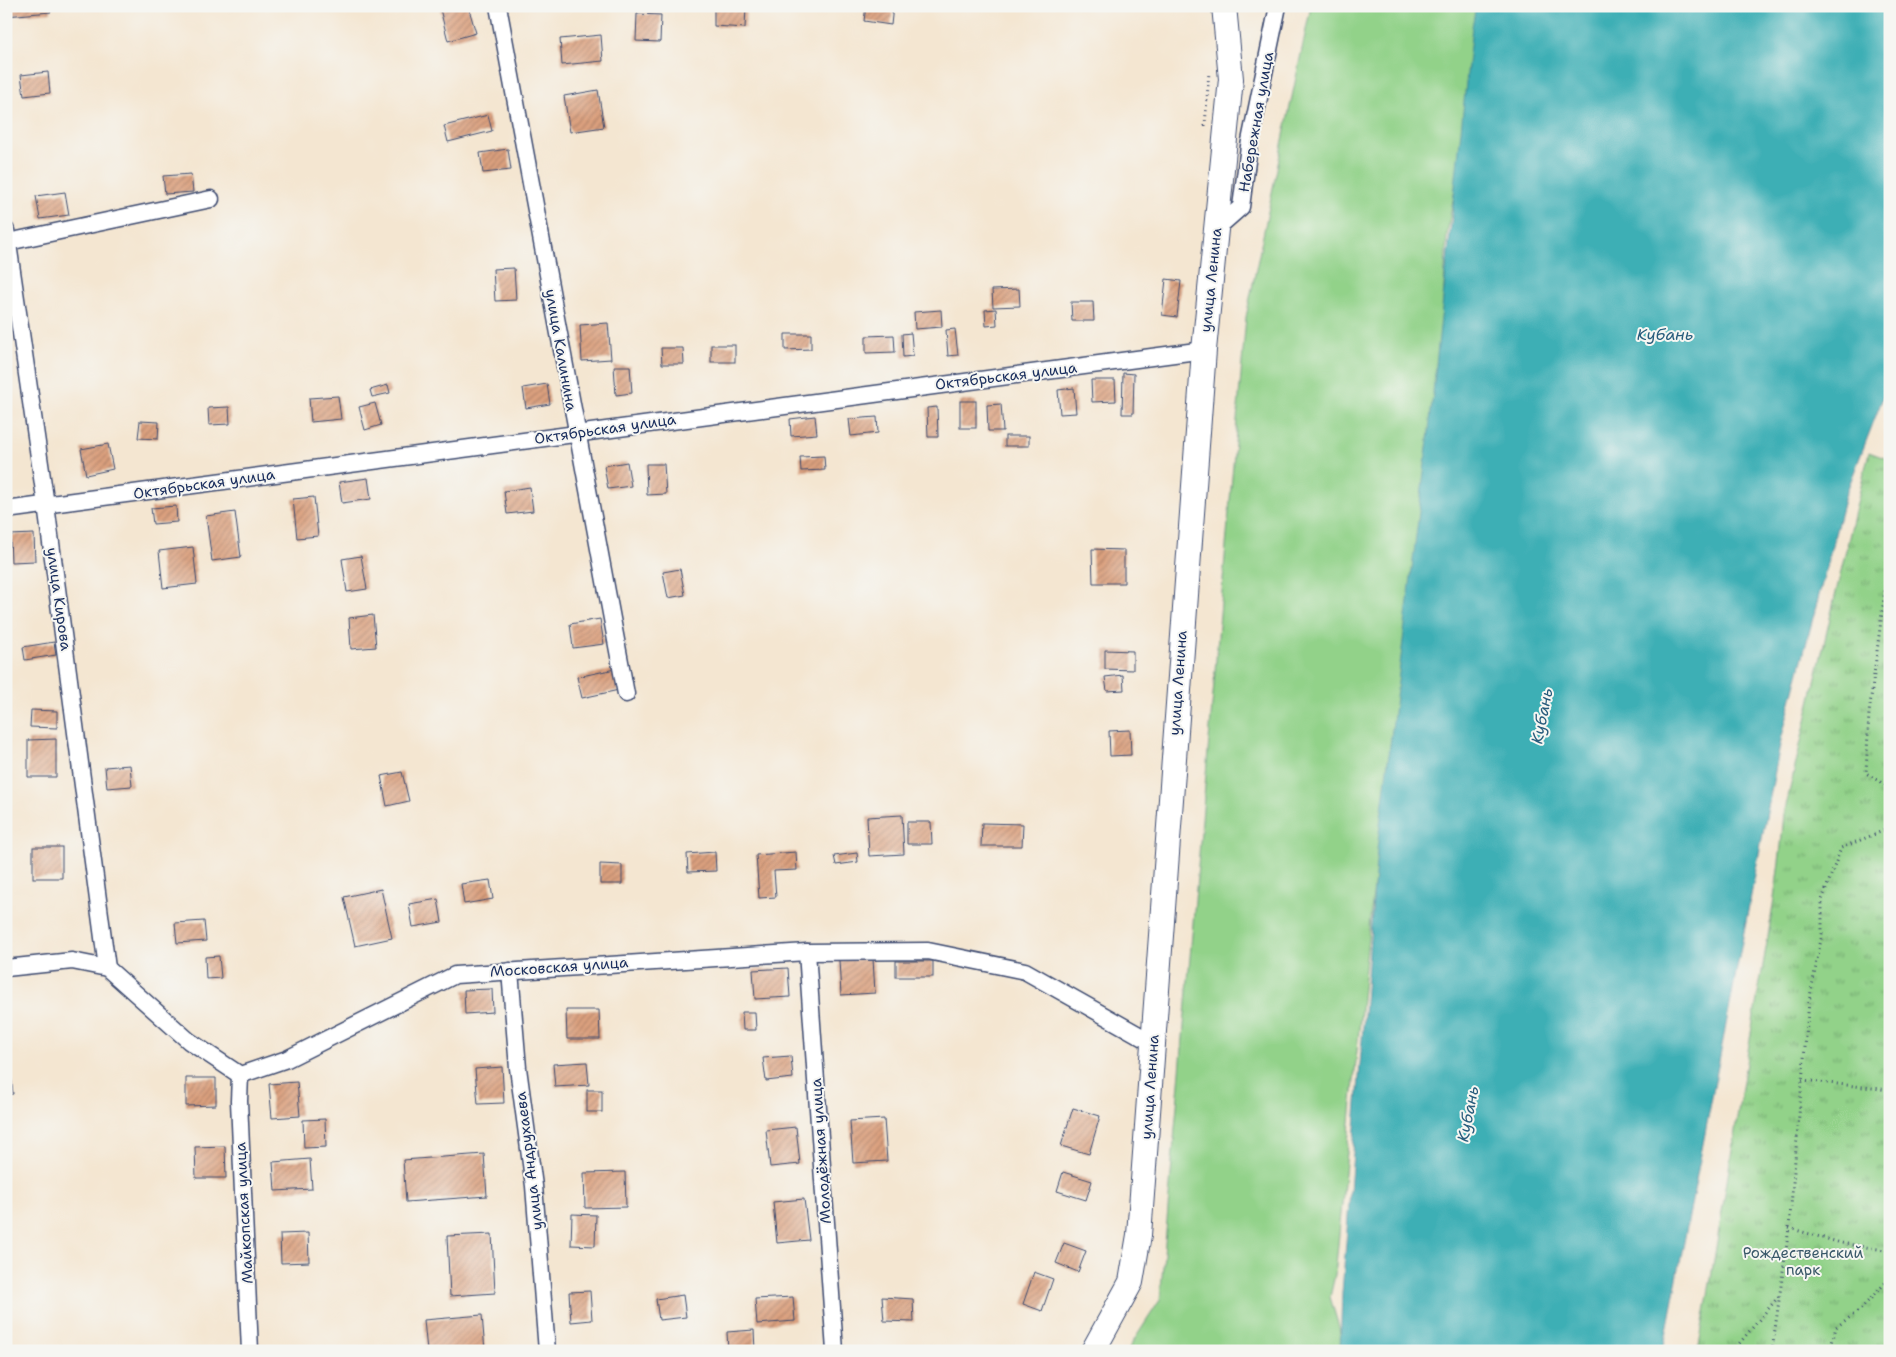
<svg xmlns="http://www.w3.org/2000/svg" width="1896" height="1357" font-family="'Shantell Sans',sans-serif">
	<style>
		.grass { fill: #92d289; stroke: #568074 }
		.park { fill: url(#park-tufts); stroke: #568074 }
		.water { fill: #3dafb5; stroke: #2c6f8a }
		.building { fill: url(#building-hatch) }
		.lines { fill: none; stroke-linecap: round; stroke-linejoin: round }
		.street-casing { stroke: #3c4a6f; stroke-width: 19 }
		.secondary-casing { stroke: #3c4a6f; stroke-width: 26 }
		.path { stroke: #3c4a6f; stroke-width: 3; stroke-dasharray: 1 4; stroke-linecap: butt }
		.street { stroke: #fff; stroke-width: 16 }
		.secondary { stroke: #fff; stroke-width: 24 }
		.labels { text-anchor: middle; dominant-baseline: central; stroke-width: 4; stroke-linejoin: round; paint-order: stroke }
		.street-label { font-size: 15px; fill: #1b2f5e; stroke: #f6f6f2 }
		.park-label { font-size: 15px; fill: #395869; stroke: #f6f6f2 }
		.water-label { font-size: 16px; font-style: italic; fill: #275c7c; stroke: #f6f6f2 }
	</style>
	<defs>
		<pattern id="park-tufts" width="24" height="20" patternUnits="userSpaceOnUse" patternTransform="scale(1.25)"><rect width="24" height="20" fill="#92d289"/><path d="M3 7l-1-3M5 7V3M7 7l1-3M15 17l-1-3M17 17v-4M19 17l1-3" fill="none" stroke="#76ab73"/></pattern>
		<pattern id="building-hatch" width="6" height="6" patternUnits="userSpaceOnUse" patternTransform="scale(1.25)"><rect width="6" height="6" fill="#dba07e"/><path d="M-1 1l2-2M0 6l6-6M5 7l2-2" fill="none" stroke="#b1836a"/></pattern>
	</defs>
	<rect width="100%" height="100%" fill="#f6f6f2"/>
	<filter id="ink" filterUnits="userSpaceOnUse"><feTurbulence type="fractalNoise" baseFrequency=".02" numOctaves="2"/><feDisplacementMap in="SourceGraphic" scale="10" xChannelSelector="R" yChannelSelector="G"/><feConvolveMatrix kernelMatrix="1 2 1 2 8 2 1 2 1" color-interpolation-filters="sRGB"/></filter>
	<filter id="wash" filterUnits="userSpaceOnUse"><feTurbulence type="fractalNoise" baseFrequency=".0096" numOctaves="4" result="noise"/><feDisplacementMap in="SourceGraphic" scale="20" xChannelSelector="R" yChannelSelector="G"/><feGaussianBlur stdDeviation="1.12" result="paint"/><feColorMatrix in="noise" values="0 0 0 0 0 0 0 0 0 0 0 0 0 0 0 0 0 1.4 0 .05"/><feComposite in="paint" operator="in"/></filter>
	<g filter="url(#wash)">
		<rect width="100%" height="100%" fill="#f4e6d1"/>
		<path class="grass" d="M1311,6h168l-15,129 -17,100 -10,170 -67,513 -35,357 -5,22 9,30 3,24h-215l33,-51 86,-983z"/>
		<path class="park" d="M1869,452l21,8v891h-192c17,-92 31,-184 46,-276 14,-88 33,-173 40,-261z"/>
		<path class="water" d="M1476,6h414v373l-45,117 -64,244 -118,611h-323l2,-58 35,-443 51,-410 44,-413z"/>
		<g id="blocks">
			<g class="building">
				<path d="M6,6h45v6l-45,4z"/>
				<path d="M451,6h17l8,27 -28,8 -8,-32z"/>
				<path d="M714,6h32l-1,22 -31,-2z"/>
				<path d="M866,6h27l-2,19 -27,-4z"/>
				<path d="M637,14l24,1 -1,27 -24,-1z"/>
				<path d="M601,35l2,26 -41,4 -2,-26z"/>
				<path d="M48,72l2,21 -26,3 -3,-21z"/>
				<path d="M598,90l6,37 -34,5 -6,-36z"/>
				<path d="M488,115l4,16 -44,11 -4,-16z"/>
				<path d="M508,149l3,21 -28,3 -3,-20z"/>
				<path d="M191,174l2,18 -28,2 -2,-18z"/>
				<path d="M65,192l4,23 -29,4 -4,-23z"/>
				<path d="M514,268l2,32 -21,1 -2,-32z"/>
				<path d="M1166,279l15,2 -4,36 -15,-2z"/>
				<path d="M1019,289l1,17 -27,1 -1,-17z"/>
				<path d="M1071,302h22l1,19h-22z"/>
				<path d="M996,309l1,16 -11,1 -1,-16z"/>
				<path d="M941,310l1,17 -27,2 -1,-17z"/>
				<path d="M608,323l3,36 -29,2 -2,-36z"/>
				<path d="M955,329l3,26 -10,1 -2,-26z"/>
				<path d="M911,333l2,23 -10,1 -1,-23z"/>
				<path d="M785,334h26v15l-26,1z"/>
				<path d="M894,335l1,17 -29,1v-17z"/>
				<rect x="711" y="345" width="24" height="17"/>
				<path d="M661,348h22l1,16h-22z"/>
				<path d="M614,366h16l2,27 -16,2z"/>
				<path d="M1123,373l11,1 -1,40h-11z"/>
				<path d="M1091,380h24l1,21 -24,1z"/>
				<path d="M547,384l3,20 -24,4 -3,-20z"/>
				<path d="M388,385l2,8 -18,4 -2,-7z"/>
				<path d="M1074,388l2,25 -16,1 -2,-24z"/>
				<path d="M338,396l3,23 -30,3 -2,-24z"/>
				<rect x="960" y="401" width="16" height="27"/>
				<path d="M375,403l6,22 -16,5 -6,-23z"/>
				<path d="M1001,404l2,27h-15l-1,-26z"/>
				<path d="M229,407l1,17 -21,1 -1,-17z"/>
				<path d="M937,407l1,30h-10l-1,-29z"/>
				<path d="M815,416l2,18 -26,2 -1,-17z"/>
				<path d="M877,417l1,16 -27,3 -2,-17z"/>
				<path d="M140,421l19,1 -1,17 -20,-1z"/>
				<rect x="1005" y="436" width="24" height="10"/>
				<path d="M108,444l5,25 -27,6 -5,-26z"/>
				<path d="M824,456l1,14 -24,1 -1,-14z"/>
				<path d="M627,462l4,24 -23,3 -4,-23z"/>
				<path d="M646,464h18l2,30 -19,1z"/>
				<path d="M368,478l3,21 -29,4 -3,-21z"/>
				<path d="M530,487l3,24 -26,3 -3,-23z"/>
				<path d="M314,497l4,39 -21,2 -4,-39z"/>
				<path d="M176,506l1,16 -24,2 -2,-16z"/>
				<path d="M235,512l6,45 -29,4 -6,-45z"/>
				<path d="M34,534l1,27 -24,1 -1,-27z"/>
				<path d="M193,547l4,37 -34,4 -4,-37z"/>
				<path d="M1092,549l32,1v33h-31z"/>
				<path d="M361,556l6,33 -20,3 -5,-33z"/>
				<path d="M680,569l5,26 -17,3 -5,-26z"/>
				<path d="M373,615l3,32 -25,2 -2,-31z"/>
				<path d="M600,619l4,25 -31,4 -3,-24z"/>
				<path d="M54,642l2,13 -31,5 -2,-13z"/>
				<path d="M1105,650l28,1v19l-28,-1z"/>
				<path d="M615,669l4,21 -37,8 -5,-21z"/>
				<path d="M1123,675l1,15 -17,1 -2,-14z"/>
				<path d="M31,710l26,1v17l-27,-1z"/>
				<path d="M1130,730l1,25 -21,1 -1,-25z"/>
				<path d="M56,739v38h-28v-37z"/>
				<path d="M130,765l2,21 -25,2 -2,-21z"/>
				<path d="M402,772l7,29 -22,5 -6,-30z"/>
				<path d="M902,815l2,39 -35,2 -2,-39z"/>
				<path d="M907,822h24l1,22h-25z"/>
				<path d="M982,823l41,1 -1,22h-41z"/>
				<rect x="33" y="847" width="29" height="31"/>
				<path d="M715,852l1,19 -28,1 -1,-18z"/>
				<path d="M796,852l1,18 -23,1 2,26 -17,1 -3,-43z"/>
				<path d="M857,853l1,9 -22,3 -2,-9z"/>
				<path d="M600,864l22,1v19h-22z"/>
				<path d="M490,880l3,19 -29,5 -3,-20z"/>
				<path d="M381,889l11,49 -37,8 -11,-49z"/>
				<path d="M438,899l4,23 -29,5 -4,-23z"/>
				<path d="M204,921l2,20 -29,2 -2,-20z"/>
				<path d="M219,956l2,22 -15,1 -1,-22z"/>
				<path d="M873,959l2,34 -34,2 -2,-35z"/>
				<rect x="896" y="961" width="37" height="16"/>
				<path d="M788,968l2,29 -35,2 -2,-29z"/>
				<path d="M492,989l1,23 -28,2 -1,-24z"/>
				<path d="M566,1010h33l1,29h-33z"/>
				<path d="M742,1012h13l1,18h-13z"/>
				<path d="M791,1056l2,22 -27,3 -3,-23z"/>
				<path d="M587,1062l2,23 -34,2 -2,-23z"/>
				<path d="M6,1064h4l3,30 -7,1z"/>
				<path d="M502,1067l2,36 -26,1 -3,-35z"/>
				<path d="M186,1078h30v27l-30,1z"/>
				<path d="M297,1082l3,34 -28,2 -3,-34z"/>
				<rect x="587" y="1090" width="15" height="22"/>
				<path d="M1073,1108l27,8 -11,38 -28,-8z"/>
				<path d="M325,1119l1,28 -22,1 -1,-28z"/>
				<path d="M884,1119l3,42 -34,2 -3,-42z"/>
				<path d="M796,1127l4,37 -30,3 -4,-37z"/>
				<path d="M225,1146l1,32h-30l-1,-31z"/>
				<path d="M484,1154l3,42 -81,6 -3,-42z"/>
				<path d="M310,1159l2,30 -37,2 -2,-29z"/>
				<path d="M625,1172l1,35 -41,1 -1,-35z"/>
				<path d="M1063,1172l29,9 -6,19 -29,-9z"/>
				<path d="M804,1199l5,41 -32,3 -4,-41z"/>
				<path d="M572,1214l24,1 -1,31 -24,-1z"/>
				<path d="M308,1233l1,29 -28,1 -1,-29z"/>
				<path d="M492,1234l3,59 -45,3 -3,-60z"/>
				<path d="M1064,1243l22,8 -8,21 -22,-9z"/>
				<path d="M1034,1272l19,7 -11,32 -19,-7z"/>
				<path d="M590,1291l2,29 -21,2 -2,-30z"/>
				<path d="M683,1295l3,22 -27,3 -3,-21z"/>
				<path d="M793,1297l2,24 -38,3 -2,-25z"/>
				<path d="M882,1297l31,2 1,23 -30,-1z"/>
				<path d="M482,1315l3,36h-58l-3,-31z"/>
				<path d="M754,1330l1,21h-27l-1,-19z"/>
			</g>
		</g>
	</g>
	<g filter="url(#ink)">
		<use href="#blocks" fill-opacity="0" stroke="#3c4a6f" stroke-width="1"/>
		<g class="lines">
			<defs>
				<g id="street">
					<path d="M498,6l128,688"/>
					<path d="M1217,228l24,-21 8,-61 29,-140"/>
					<path d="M6,230l40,275 61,463"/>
					<path d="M8,242l203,-43"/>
					<path d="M6,510l1198,-160"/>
					<path d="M807,952l28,399"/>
					<path d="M6,968l66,-7 35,7 82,73 51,34 47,-16 168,-84 352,-23 121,-1 97,20 128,72"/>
					<path d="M510,971l8,97 16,118 13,165"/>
					<path d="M240,1075l-1,26 11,250"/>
				</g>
				<path id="secondary" d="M1093,1351l38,-69 8,-47 65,-885 27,-271 -7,-73"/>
			</defs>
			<use href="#street" class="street-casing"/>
			<use href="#secondary" class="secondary-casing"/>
			<g class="path">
				<path d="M1205,126l4,-54"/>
				<path d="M1890,551l-21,162 -3,60 24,15"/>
				<path d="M1802,1080l88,10"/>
				<path d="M1789,1228l52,15 49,8"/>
				<path d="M1733,1351l46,-55"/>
				<path d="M1772,1351l17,-123 20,-226 13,-68v-34l19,-52 49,-20"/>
				<path d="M1830,1351l6,-24 24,-17 30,-32"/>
			</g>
			<use href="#street" class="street"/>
			<use href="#secondary" class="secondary"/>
		</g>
	</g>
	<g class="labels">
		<g class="street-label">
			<text transform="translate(1256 122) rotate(-80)">Набережная улица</text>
			<text transform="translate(1211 280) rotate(-84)">улица Ленина</text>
			<text transform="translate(561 350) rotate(80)">улица Калинина</text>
			<text transform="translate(1006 376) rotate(-7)">Октябрьская улица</text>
			<text transform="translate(605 429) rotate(-8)">Октябрьская улица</text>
			<text transform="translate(204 484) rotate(-8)">Октябрьская улица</text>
			<text transform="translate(59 599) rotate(82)">улица Кирова</text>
			<text transform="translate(1178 683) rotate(-86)">улица Ленина</text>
			<text transform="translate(559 967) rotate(-4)">Московская улица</text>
			<text transform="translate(1150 1087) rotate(-86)">улица Ленина</text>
			<text transform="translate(821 1151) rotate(-94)">Молодёжная улица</text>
			<text transform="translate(529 1161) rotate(-97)">улица Андрухаева</text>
			<text transform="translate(244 1213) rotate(-93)">Майкопская улица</text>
		</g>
		<g class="park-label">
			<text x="1803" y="1253">Рождественский<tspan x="1803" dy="17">парк</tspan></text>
		</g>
		<g class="water-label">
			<text x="1665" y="334">Кубань</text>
			<text transform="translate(1542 716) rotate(-79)">Кубань</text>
			<text transform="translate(1468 1114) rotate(-79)">Кубань</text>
		</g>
	</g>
	<rect width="1896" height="1357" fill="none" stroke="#f6f6f2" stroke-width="25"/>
</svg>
